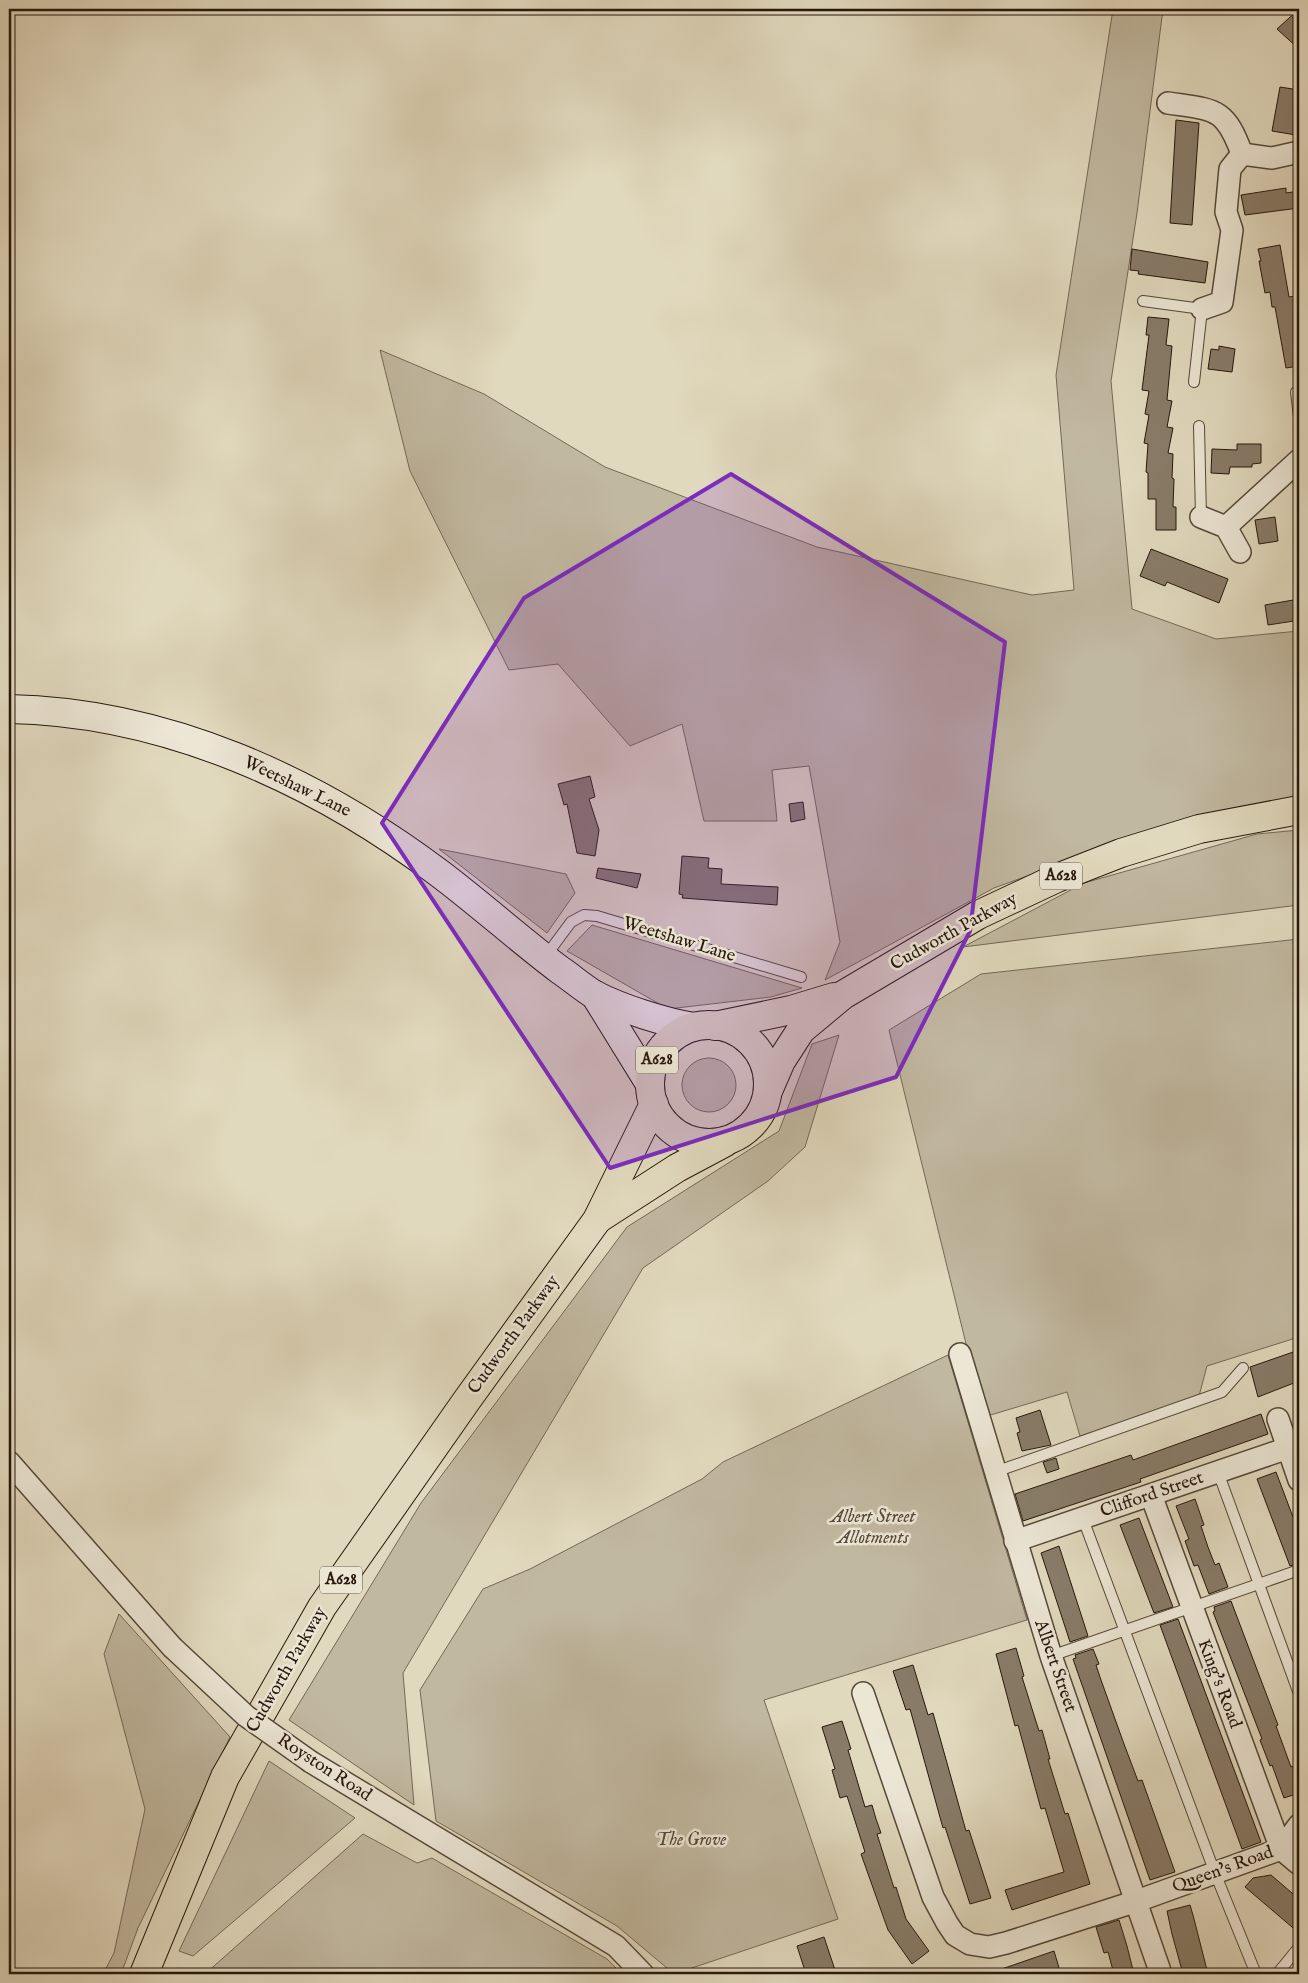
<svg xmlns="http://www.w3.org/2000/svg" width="1308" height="1983" font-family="'IM FELL English',serif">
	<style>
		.green { fill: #c1b8a0; stroke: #746856 }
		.building { fill: #887c69; stroke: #27170d }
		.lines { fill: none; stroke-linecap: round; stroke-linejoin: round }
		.lane-casing { stroke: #564839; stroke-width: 12 }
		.street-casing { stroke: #564839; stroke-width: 24 }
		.secondary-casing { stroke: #27170d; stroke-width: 30 }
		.highway-casing { stroke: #27170d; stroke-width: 30 }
		.lane { stroke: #ece6d5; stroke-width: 10 }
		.street { stroke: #ece6d5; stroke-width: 21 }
		.secondary { stroke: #ece6d5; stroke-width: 28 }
		.highway { stroke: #e1d9be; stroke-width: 28 }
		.street-bridge-casing { stroke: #564839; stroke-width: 24; stroke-linecap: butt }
		.street-bridge { stroke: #ece6d5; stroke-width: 21 }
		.marked { fill: #7b2cbf; fill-opacity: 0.2; stroke: #7b2cbf; stroke-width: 4; stroke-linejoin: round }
		.labels { text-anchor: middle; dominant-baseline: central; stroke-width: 5; stroke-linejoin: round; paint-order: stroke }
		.shield { fill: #ece6d5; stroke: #625549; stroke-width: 1 }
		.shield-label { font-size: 16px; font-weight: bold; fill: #27170d }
		.street-label { font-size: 18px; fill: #27170d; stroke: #ece6d5 }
		.park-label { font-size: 18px; font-style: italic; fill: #554739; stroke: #ece6d5 }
	</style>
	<rect width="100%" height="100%" fill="#e1d9be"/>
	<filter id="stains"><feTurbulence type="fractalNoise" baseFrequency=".004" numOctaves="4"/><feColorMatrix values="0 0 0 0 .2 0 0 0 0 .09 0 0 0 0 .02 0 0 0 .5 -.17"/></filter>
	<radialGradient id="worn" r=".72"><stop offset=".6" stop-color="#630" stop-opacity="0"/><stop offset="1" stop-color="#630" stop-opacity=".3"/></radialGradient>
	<g class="green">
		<path d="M1113,9h50l-26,204 -26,168 21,228 84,30 83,-8v165l-114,23 -191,69 -169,92 15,-38 -31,-176 -37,4 5,51h-73l-22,-97 -52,22 -72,-82 -49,6 -99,-199 -30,-121 104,44 121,73 212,80 215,48 42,-5 -18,-215z"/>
		<path d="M1299,830v75l-336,42 121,-64 173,-49z"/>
		<path d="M439,849l127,25 9,19 -28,40z"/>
		<path d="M592,925l210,63 -31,9 -103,12 -101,-58z"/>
		<path d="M1299,939v398l-92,29 -8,30 -119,40 -13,-44 -83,25 -95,-387 92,-56z"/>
		<path d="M839,1035l-34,112 -37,34 -125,87 -240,405 11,132 -125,-85 132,-217 206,-276 152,-96 33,-87z"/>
		<circle cx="709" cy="1085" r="27"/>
		<path d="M948,1355l79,265 -263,80 74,219 -164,55 -57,-48 -181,-105 -16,-131 63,-101 47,-20 172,-90 21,-17z"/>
		<path d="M119,1614l111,123 -92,191 -17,46h-18l11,-21 31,-144 -41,-155z"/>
		<path d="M269,1761l86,57 -162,138 -14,-5z"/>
		<path d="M363,1834l54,29 15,-5 175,101 15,15h-417z"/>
	</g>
	<g class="building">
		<path d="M1299,9v40l-22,-20z"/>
		<path d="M1280,87l19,3 -3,45 -24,-4z"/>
		<path d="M1176,120l23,3 -7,102 -22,-2z"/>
		<path d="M1286,188v5l13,-2v17l-54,7 -4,-20z"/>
		<path d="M1280,245l9,52 7,-1 3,18v52l-13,2 -11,-61h-3l-2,-15 -5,1 -6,-32h2l-3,-12z"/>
		<path d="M1132,249l76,13 -3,21 -67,-9 1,-3 -9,-1z"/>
		<path d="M1148,317l21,2 -3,26 6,1 -5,54 5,1 -5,26 6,1 -5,25 5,1 -1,24 2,1 -1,28h3v23h-20v-31h-8v-26l-2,-1 2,-28 -4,-1 5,-28 -4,-1 4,-23 -7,-1 7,-55h-3z"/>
		<path d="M1219,346l16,3 -3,23 -24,-3 3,-20 8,1z"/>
		<path d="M1237,444h24v19l-9,1v3h-22l-1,7 -18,-1 1,-24 25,1z"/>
		<path d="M1275,517l3,24 -19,3 -4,-24z"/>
		<path d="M1151,549l77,30 -9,24 -52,-21 -2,4 -25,-10z"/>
		<path d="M1299,599v18h-6l1,4 -26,4 -3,-20z"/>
		<path d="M590,776l5,21 -6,2 10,31 -4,26 -18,-3 -10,-49 -3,1 -6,-21z"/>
		<path d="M803,802l2,17 -14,3 -2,-18z"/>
		<path d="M682,856l27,2 -1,10 14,1 -1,15 57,3 -1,18 -95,-7 1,-3 -4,-1z"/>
		<path d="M598,868l43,6 -4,14 -41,-10z"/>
		<path d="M1299,1350v31l-41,16 -8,-30z"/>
		<path d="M1040,1410l11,35 -29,6 -5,-18 3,-1 -4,-14z"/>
		<path d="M1261,1414l7,20 -128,45 1,3 -118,39 -8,-27 116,-39 2,5z"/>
		<path d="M1056,1458l3,11 -12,4 -4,-11z"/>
		<path d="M1276,1472l23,61v30l-9,3 -33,-87z"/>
		<path d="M1195,1499l9,26 -3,1 7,21 7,18 4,-2 9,24 -19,7 -11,-29 -4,1 -9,-25 4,-2 -13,-33z"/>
		<path d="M1139,1518l34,89 -19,6 -34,-88z"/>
		<path d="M1059,1546l29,90 -18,6 -29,-89z"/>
		<path d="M1231,1601l47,124 -2,1 15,41 2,-1 6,16v11l-15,5 -12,-33 -2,1 -10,-26 2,-1 -49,-127 2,-1 -1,-4z"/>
		<path d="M1178,1619l83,223 -19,7 -82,-224z"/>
		<path d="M1016,1648l8,28 -2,1 17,54 3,-1 8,29h-2l17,55 3,-1 22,71 -78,26 -7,-20 59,-18 -19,-64 -4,1 -23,-84 -3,1 -19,-72z"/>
		<path d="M1093,1649l6,15 -3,1 5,15 23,64 14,37 4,-1 33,92 -25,8 -77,-221 3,-1 -1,-3z"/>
		<path d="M913,1665l15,50 5,-2 33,118 3,-1 22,68 -21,6 -25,-77 -2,1 -33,-119 -4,1 -13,-39z"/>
		<path d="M842,1721l9,28 -3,1 17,57 7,-2 4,14 5,14 -4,1 17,54 2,-1 10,32 23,32 -17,13 -24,-34 -27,-76 4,-2 -18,-56 -7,2 -8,-28 3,-1 -13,-42z"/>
		<path d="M1271,1875l28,24v34l-54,-46 8,-9z"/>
		<path d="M1190,1905l3,10 15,59h-25l-11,-40 -5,-23z"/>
		<path d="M1119,1920l8,26 7,28h-20l-6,-22 -4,1 -8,-26z"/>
		<path d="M824,1937l11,33 -14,4h-15l-9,-28z"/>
		<path d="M1054,1951l6,20 -10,3h-56l-1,-2z"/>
	</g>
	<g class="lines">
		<defs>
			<g id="lane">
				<path d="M1143,301l59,8 -8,73"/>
				<path d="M1296,392l3,25"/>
				<path d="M1199,426l2,91"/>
				<path d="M545,957l26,-35 13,-7 13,1 204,61"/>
				<path d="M995,1472l227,-80 21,-24"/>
				<path d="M1218,1472l81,222"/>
				<path d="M1083,1519l132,354 41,101"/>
				<path d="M1051,1656l248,-86"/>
				<path d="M1277,1974l22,-27"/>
			</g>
			<g id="street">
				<path d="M1168,103c47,7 57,4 74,51"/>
				<path d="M1202,309l20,-7 10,-72 -6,-18 4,-43 12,-15 30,4 27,-6"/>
				<path d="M1201,517l25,10 14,25"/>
				<path d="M1226,527l73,-67"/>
				<path d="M960,1354l91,302 110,318"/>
				<path d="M1278,1419l21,61"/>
				<path d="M9,1462l163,185"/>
				<path d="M1151,1495l130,354 18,15"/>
				<path d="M1015,1541l273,-93"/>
				<path d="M863,1693l70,204 14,26 8,12 15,9 19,3 17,-4 131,-42 144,-52 18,-24"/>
				<path d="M311,1762l305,184 27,28"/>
			</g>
			<g id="secondary">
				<path d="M9,709c157,3 306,71 430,164 41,31 80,66 121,97 12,8 23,18 35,25 25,13 71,28 99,32"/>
				<path d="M595,995l55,89"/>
			</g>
			<g id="highway">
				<circle cx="709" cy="1084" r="59"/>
				<path d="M715,1026l76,-16 43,-13"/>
				<path d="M768,1091l13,-30 20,-31 42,-35 135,-80 79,-37 64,-25 78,-24 100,-19"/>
				<path d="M598,1219l79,-51 47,-25"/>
				<path d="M144,1974l81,-197 97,-170 145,-207 130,-180 57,-116"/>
			</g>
		</defs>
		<use href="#lane" class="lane-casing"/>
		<use href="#street" class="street-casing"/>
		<use href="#secondary" class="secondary-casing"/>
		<use href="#highway" class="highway-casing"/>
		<use href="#lane" class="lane"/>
		<use href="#street" class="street"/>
		<use href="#secondary" class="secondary"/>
		<use href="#highway" class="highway"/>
		<defs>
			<path id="street-bridge" d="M172,1647l74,69 65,46"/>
		</defs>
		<use href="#street-bridge" class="street-bridge-casing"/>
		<use href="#street-bridge" class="street-bridge"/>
	</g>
	<path class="marked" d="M731,474l274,168 -35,289 -74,146 -286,91 -228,-345 142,-225z"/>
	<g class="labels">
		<g class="shield">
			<rect x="1040" y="862.5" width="42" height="27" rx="4"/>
			<rect x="636" y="1046.5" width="42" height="27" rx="4"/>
			<rect x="320" y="1566.5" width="42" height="27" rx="4"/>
		</g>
		<g class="shield-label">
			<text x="1061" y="876">A628</text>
			<text x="657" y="1060">A628</text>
			<text x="341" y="1580">A628</text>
		</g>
		<g class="street-label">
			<text transform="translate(297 787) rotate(26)">Weetshaw Lane</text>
			<text transform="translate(954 932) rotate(-29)">Cudworth Parkway</text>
			<text transform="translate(679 940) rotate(17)">Weetshaw Lane</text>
			<text transform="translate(514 1335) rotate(-54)">Cudworth Parkway</text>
			<text transform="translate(1152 1495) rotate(-19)">Clifford Street</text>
			<text transform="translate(1055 1666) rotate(71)">Albert Street</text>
			<text transform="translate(287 1670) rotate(-60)">Cudworth Parkway</text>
			<text transform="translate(1219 1684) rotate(69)">King's Road</text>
			<text transform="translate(324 1768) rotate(33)">Royston Road</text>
			<text transform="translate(1223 1870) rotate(-20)">Queen's Road</text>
		</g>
		<g class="park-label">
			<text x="873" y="1517">Albert Street<tspan x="873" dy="21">Allotments</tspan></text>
			<text x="691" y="1840">The Grove</text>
		</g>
	</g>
	<rect width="1308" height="1983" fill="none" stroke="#e1d9be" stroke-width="30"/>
	<rect x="10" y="10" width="1288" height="1963" fill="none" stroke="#27170d" stroke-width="2.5"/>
	<rect x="15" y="15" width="1278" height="1953" fill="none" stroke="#27170d"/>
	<rect width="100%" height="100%" filter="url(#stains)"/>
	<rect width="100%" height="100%" fill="url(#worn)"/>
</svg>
